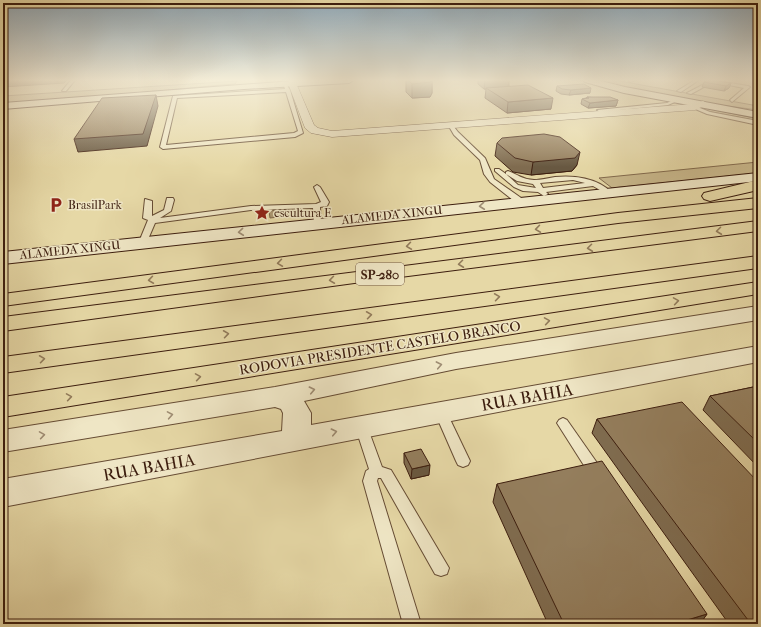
<svg xmlns="http://www.w3.org/2000/svg" width="761" height="627" font-family="'IM FELL French Canon',serif">
	<style>
		.green { fill: #c9b88c; stroke: #826a4d }
		.water { fill: #ac9872; stroke: #7f674a }
		.lines { fill: none; stroke-linecap: round; stroke-linejoin: round }
		.service-casing { stroke: #664c34; stroke-width: 2 }
		.minor-casing { stroke: #664c34; stroke-width: 1 }
		.tertiary-casing { stroke: #664c34; stroke-width: 2 }
		.secondary-casing { stroke: #3c1d0e; stroke-width: 2 }
		.motorway-casing { stroke: #3c1d0e; stroke-width: 2 }
		.service { fill: #efe6c5; fill-rule: evenodd }
		.minor { fill: #efe6c5; fill-rule: evenodd }
		.tertiary { fill: #efe6c5; fill-rule: evenodd }
		.secondary { fill: #efe6c5; fill-rule: evenodd }
		.motorway { fill: #e6d8a6; fill-rule: evenodd }
		.wall { fill: #7f6c50; stroke: #3c1d0e }
		.shaded-wall { fill: #685841; stroke: #3c1d0e }
		.building { fill: #947e5d; stroke: #3c1d0e }
		.oneway { stroke: #9e8c73 }
		.oneway2 { stroke: #917a5a }
		.labels { text-anchor: middle; dominant-baseline: central; stroke-width: 3; stroke-linejoin: round; paint-order: stroke }
		.far-poi-label { font-size: 12px; fill: #3c1d0e; stroke: #efe6c5; text-anchor: start }
		.far-street-label { font-size: 12px; fill: #3c1d0e; stroke: #efe6c5 }
		.shield { fill: #efe6c5; stroke: #725945; stroke-width: 1 }
		.shield-label { font-size: 13px; font-weight: bold; fill: #3c1d0e }
		.street-label { font-size: 14px; fill: #3c1d0e; stroke: #efe6c5 }
		.near-street-label { font-size: 17px; fill: #3c1d0e; stroke: #efe6c5 }
	</style>
	<rect width="100%" height="100%" fill="#e6d8a6"/>
	<filter id="stains"><feTurbulence type="fractalNoise" baseFrequency=".005" numOctaves="4"/><feColorMatrix values="0 0 0 0 .2 0 0 0 0 .09 0 0 0 0 .02 0 0 0 .5 -.17"/></filter>
	<radialGradient id="worn" r=".72"><stop offset=".6" stop-color="#630" stop-opacity="0"/><stop offset="1" stop-color="#630" stop-opacity=".3"/></radialGradient>
	<g class="green">
		<path d="M596,80h18l144,26v4c-54,-7 -109,-14 -162,-30z"/>
		<path d="M237,81l-2,3 -13,1 -219,20v-9z"/>
		<path d="M688,104l70,15v2l-72,-14z"/>
		<path d="M758,162v11l-146,15 -13,-10z"/>
	</g>
	<path class="water" d="M294,209l2,6 -26,3 -1,-7z"/>
	<g class="lines">
		<defs>
			<g id="service">
				<path d="M71,80h4l-9,11h-4z"/>
				<path d="M628,80h8l-6,2z"/>
				<path d="M695,80h4l-18,12 -4,-1z"/>
				<path d="M712,80l36,6 2,1 -18,15 -2,-2 14,-12 -31,-6 -22,12 -4,-1z"/>
				<path d="M285,82l5,8 13,43 -8,4 -132,12 -3,-2 13,-51 112,-7 -2,-6zM286,92l12,39 -4,2 -128,12 11,-47z"/>
				<path d="M675,99l2,2 -9,4 -68,7 -3,-2 70,-7z"/>
				<path d="M695,106l15,6 48,9v4l-51,-11 -14,-6z"/>
				<path d="M447,123h4l7,9 27,26 9,21 30,21v4h-6l-28,-22 -6,-8 -4,-14 -26,-25z"/>
				<path d="M495,169h4l7,5v-2l2,-1c11,4 13,8 26,9 7,0 14,-2 21,-3 19,-2 42,1 56,15l-6,1 -12,-7 -47,6 2,2 -4,2 -6,-4 -15,-1 -9,-4 -19,-16zM506,174l11,7 16,3 3,4 -18,-3zM573,180l12,3 -42,5 -3,-5z"/>
				<path d="M317,185l3,2 9,15 -2,4 -7,1 1,18h-6l-1,-2 -1,-15 -62,2 -96,13 -9,21h-3l-4,-2 9,-22 -5,-2 2,-19 7,2v15l12,-6 3,-12h6l1,2 -3,11 -11,7 91,-12 65,-2 5,-2 -7,-15z"/>
				<path d="M441,408l4,2 2,3 23,48 -2,4 -5,2 -5,-2 -2,-4 -21,-48 2,-3z"/>
				<path d="M563,418l4,2 35,50 2,4 -2,4 -5,2 -5,-2 -35,-55 2,-3z"/>
				<path d="M361,421l5,2 1,3 15,41 9,3 58,98 -2,6 -6,2 -6,-2 -54,-96h-3l-1,3 44,143h-18l-40,-143 3,-10 3,-2 -14,-43 1,-3z"/>
			</g>
			<path id="minor" d="M289,81h6l1,2 18,42 4,3 14,3 362,-27 9,-3 5,3 -13,6 -363,27 -21,-4 -6,-5 -17,-45z"/>
			<path id="tertiary" d="M758,306v14l-302,49 -152,32 7,12v12l447,-79v16l-755,145v-28l279,-48 1,-18 -2,-4 -6,-2 -272,45v-22l272,-43 181,-34z"/>
			<g id="secondary">
				<path d="M305,80h49l-5,3 -105,6 -241,20v-6z"/>
				<path d="M583,80h14l28,7 133,25v6l-134,-25 -39,-11z"/>
				<path d="M758,173v8l-755,83v-12z"/>
			</g>
			<g id="motorway">
				<path d="M758,180v10l-48,11 -6,-2 -2,-3 2,-3z"/>
				<path d="M758,198v10l-140,15 -615,83v-12l615,-81z"/>
				<path d="M758,221v10l-389,50 -366,50v-14z"/>
				<path d="M758,256v12l-755,105v-16z"/>
				<path d="M758,282v12l-755,123v-20z"/>
			</g>
		</defs>
		<use href="#service" class="service-casing"/>
		<use href="#minor" class="minor-casing"/>
		<use href="#tertiary" class="tertiary-casing"/>
		<use href="#secondary" class="secondary-casing"/>
		<use href="#motorway" class="motorway-casing"/>
		<use href="#service" class="service"/>
		<use href="#minor" class="minor"/>
		<use href="#tertiary" class="tertiary"/>
		<use href="#secondary" class="secondary"/>
		<use href="#motorway" class="motorway"/>
	</g>
	<g class="wall">
		<path d="M406,80h26v13l-2,4 -18,1 -6,-6z"/>
		<path d="M478,80h31v6l42,23 -44,4 -22,-15 1,-9h-2l-6,-5z"/>
		<path d="M704,82l27,1 -2,5 -5,3 -22,-4z"/>
		<path d="M557,86l33,7 -21,2 -8,-1 -5,-3z"/>
		<path d="M587,97l31,3 -2,6 -28,2 -7,-4 1,-5 4,-1z"/>
		<path d="M497,143l80,22 -5,6 -41,4 -18,-3 -18,-16z"/>
		<path d="M758,386v81l-55,-57 7,-14z"/>
		<path d="M597,419l161,205h-29l-137,-191z"/>
		<path d="M404,453l25,22 -18,4 -7,-16z"/>
		<path d="M497,484l210,130 -7,10h-152l-55,-122z"/>
	</g>
	<g class="shaded-wall">
		<path d="M3,80h64l-3,3 -61,4z"/>
		<path d="M81,80h16l-15,1z"/>
		<path d="M432,80v13l-2,4 -18,1v-14z"/>
		<path d="M485,80h24l-1,7 -22,1v1h-2z"/>
		<path d="M731,83l-2,5 -5,3 2,-5z"/>
		<path d="M591,88l-1,5 -21,2 2,-5z"/>
		<path d="M156,95l2,11 -11,40 -69,6 -4,-13z"/>
		<path d="M553,98l-2,11 -44,4 1,-11z"/>
		<path d="M618,100l-2,6 -28,2 2,-5z"/>
		<path d="M580,152l-3,13 -5,6 -41,4 2,-13z"/>
		<path d="M430,465l-1,10 -18,4 1,-10z"/>
		<path d="M707,614l-7,10h-26z"/>
	</g>
	<g class="building">
		<path d="M408,80h24l-2,2 -18,2z"/>
		<path d="M708,80h2l21,3 -5,3 -22,-4z"/>
		<path d="M584,84l7,4 -20,2 -9,-1 -5,-3z"/>
		<path d="M528,85l25,13 -45,4 -22,-14z"/>
		<path d="M156,95l-13,39 -69,5 28,-41z"/>
		<path d="M587,97h23l8,3 -28,3 -8,-4 7,-1z"/>
		<path d="M544,134l16,3 20,15 -5,6 -42,4 -18,-4 -18,-15 5,-5z"/>
		<path d="M758,386v57l-48,-47z"/>
		<path d="M682,402l76,80v142h-7l-154,-205z"/>
		<path d="M421,449l9,16 -18,4 -8,-16z"/>
		<path d="M602,461l105,153 -33,10h-110l-67,-140z"/>
	</g>
	<defs><path id="oneway-chevron" d="M-2-3.5L2.5 0L-2 3.5" fill="none" stroke-width="1.6" stroke-linecap="round" stroke-linejoin="round"/></defs>
	<g class="oneway">
		<use href="#oneway-chevron" transform="translate(482 206) rotate(174)"/>
		<use href="#oneway-chevron" transform="translate(241 232) rotate(174)"/>
		<use href="#oneway-chevron" transform="translate(439 365) rotate(-11)"/>
		<use href="#oneway-chevron" transform="translate(312 390) rotate(-12)"/>
		<use href="#oneway-chevron" transform="translate(170 415) rotate(-10)"/>
		<use href="#oneway-chevron" transform="translate(334 432) rotate(-12)"/>
		<use href="#oneway-chevron" transform="translate(42 435) rotate(-9)"/>
	</g>
	<g class="oneway2">
		<use href="#oneway-chevron" transform="translate(538 229) rotate(172)"/>
		<use href="#oneway-chevron" transform="translate(719 231) rotate(173)"/>
		<use href="#oneway-chevron" transform="translate(409 246) rotate(172)"/>
		<use href="#oneway-chevron" transform="translate(590 248) rotate(173)"/>
		<use href="#oneway-chevron" transform="translate(280 263) rotate(172)"/>
		<use href="#oneway-chevron" transform="translate(461 264) rotate(173)"/>
		<use href="#oneway-chevron" transform="translate(151 280) rotate(172)"/>
		<use href="#oneway-chevron" transform="translate(332 280) rotate(172)"/>
		<use href="#oneway-chevron" transform="translate(497 297) rotate(-8)"/>
		<use href="#oneway-chevron" transform="translate(676 301) rotate(-9)"/>
		<use href="#oneway-chevron" transform="translate(369 315) rotate(-8)"/>
		<use href="#oneway-chevron" transform="translate(547 321) rotate(-9)"/>
		<use href="#oneway-chevron" transform="translate(226 334) rotate(-8)"/>
		<use href="#oneway-chevron" transform="translate(42 359) rotate(-8)"/>
		<use href="#oneway-chevron" transform="translate(198 377) rotate(-9)"/>
		<use href="#oneway-chevron" transform="translate(69 397) rotate(-9)"/>
	</g>
	<linearGradient id="sky" x2="0" y2="1"><stop stop-color="#90a9b9"/><stop offset="0.48" stop-color="#f4edd7"/><stop offset="1" stop-color="#f4edd7" stop-opacity="0"/></linearGradient>
	<rect width="761" height="167" fill="url(#sky)"/>
	<defs>
		<symbol id="parking-bare" viewBox="-9 -9 18 18"><path d="M-3.5-5.5H1a3.5 3.5 0 0 1 0 7H-1V5.5H-3.5ZM-1-3.4V-.6H.8a1.4 1.4 0 0 0 0-2.8Z" fill="#8f2418" stroke="#efe6c5" stroke-width="2.5" paint-order="stroke"/></symbol>
		<symbol id="sight-bare" viewBox="-9 -9 18 18"><path d="M0-6L1.8-2.2L6-1.7L2.9 1.2L3.7 5.4L0 3.3L-3.7 5.4L-2.9 1.2L-6-1.7L-1.8-2.2Z" fill="#8f2418" stroke="#efe6c5" stroke-width="2.5" paint-order="stroke"/></symbol>
	</defs>
	<g fill-rule="evenodd">
		<use href="#parking-bare" x="45" y="194" width="22" height="22"/>
		<use href="#sight-bare" x="251" y="202" width="22" height="22"/>
	</g>
	<g class="labels">
		<g class="far-poi-label">
			<text x="68" y="205">BrasilPark</text>
			<text x="274" y="213">escultura E</text>
		</g>
		<g class="far-street-label">
			<text transform="translate(392 215) rotate(-6)">ALAMEDA XINGU</text>
			<text transform="translate(70 250) rotate(-6)">ALAMEDA XINGU</text>
		</g>
		<rect class="shield" x="356" y="263" width="48" height="22" rx="3"/>
		<g class="shield-label">
			<text x="380" y="274">SP-280</text>
		</g>
		<g class="street-label">
			<text transform="translate(380 348) rotate(-9)">RODOVIA PRESIDENTE CASTELO BRANCO</text>
		</g>
		<g class="near-street-label">
			<text transform="translate(527 397) rotate(-10)">RUA BAHIA</text>
			<text transform="translate(149 467) rotate(-10)">RUA BAHIA</text>
		</g>
	</g>
	<rect width="761" height="627" fill="none" stroke="#e6d8a6" stroke-width="16"/>
	<rect x="4" y="4" width="753" height="619" fill="none" stroke="#3c1d0e" stroke-width="2"/>
	<rect x="8" y="8" width="745" height="611" fill="none" stroke="#3c1d0e"/>
	<rect width="100%" height="100%" filter="url(#stains)"/>
	<rect width="100%" height="100%" fill="url(#worn)"/>
</svg>
